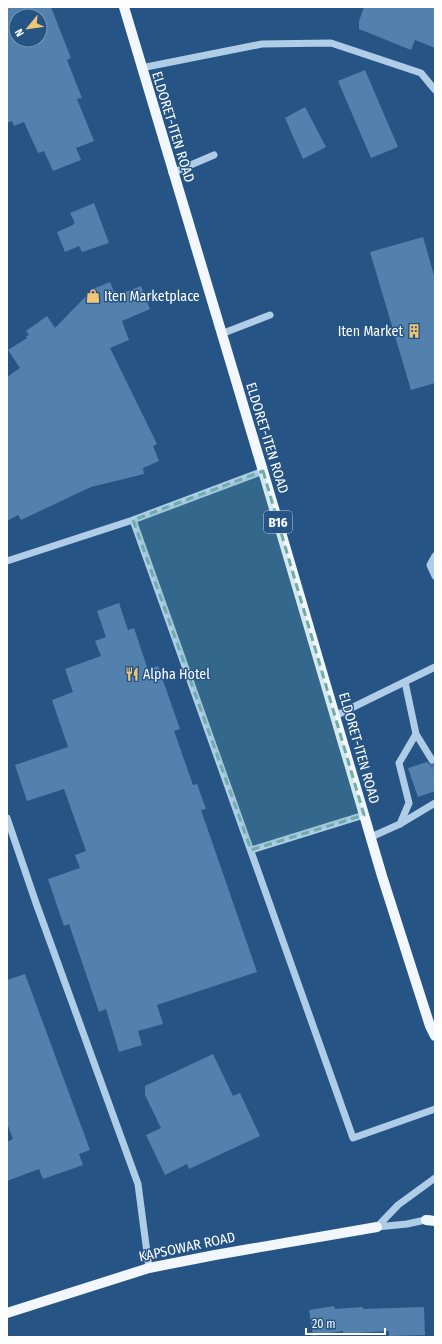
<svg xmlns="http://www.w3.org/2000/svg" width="442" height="1344" font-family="'Fira Sans Condensed',sans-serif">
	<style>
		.building { fill: #5281ae; fill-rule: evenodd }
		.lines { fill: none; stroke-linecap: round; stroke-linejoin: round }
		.minor-tunnel { stroke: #476e97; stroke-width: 7; stroke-dasharray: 7 3.5; stroke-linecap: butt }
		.minor { stroke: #b0cde8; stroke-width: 7 }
		.major { stroke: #f2f7fe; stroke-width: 10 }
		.marked { fill: #6fada8; fill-opacity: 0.2; stroke: #6fada8; stroke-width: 3; stroke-dasharray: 8 5; stroke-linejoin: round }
		.labels { text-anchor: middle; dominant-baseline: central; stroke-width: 3; stroke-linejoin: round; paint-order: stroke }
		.shield { fill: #265585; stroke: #beccda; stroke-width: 1 }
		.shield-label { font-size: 13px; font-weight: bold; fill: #fff }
		.street-label { font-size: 14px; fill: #fff; stroke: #265585 }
		.poi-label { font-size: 14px; fill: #fff; stroke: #265585; text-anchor: start }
	</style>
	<rect width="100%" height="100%" fill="#265585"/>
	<g class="building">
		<path d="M7,7h44l20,51 -4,2 15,38 -5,1 17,42 -18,7 5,12 -28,11 -9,-20 -6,2 -14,-31 -10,4 -2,-5 -5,2zM16,16h24v24h-24z"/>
		<path d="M364,7h71v41l-20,-8 -4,10 -52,-21v-8z"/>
		<path d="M365,70l33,77 -27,11 -33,-77z"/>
		<path d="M305,107l21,40 -23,12 -18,-41z"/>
		<path d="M94,203l15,40 -27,9 -3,-6 -14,6 -8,-20 16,-7v-1l2,-1 -5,-10z"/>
		<path d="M423,237l12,42v104l-24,7 -41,-138z"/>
		<path d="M110,282l4,10 2,-1 1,4 24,-9 9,23 -28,12 7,19 -19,8 47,96 -4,2 6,15 -16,7 1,6 -53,13 -70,33 -3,-5 -11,6v-144l13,-9 -12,-18 19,-12 -1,-2 3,-1 -3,-4 21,-15 8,12 38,-39z"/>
		<path d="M119,603l9,27 6,-2 14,42 10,-4 22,63 -6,2 19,54 4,-1 9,25 -5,1 56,162 -100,33 6,19 -25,7 4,14 -23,7 -13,-43 -7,3 -30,-88 -5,2 -16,-47 32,-11 -5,-13 11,-4 -22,-62 -37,12 -12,-36 53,-18 -16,-47 21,-8 -8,-23 36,-13 -6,-15 11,-4 -9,-26z"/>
		<path d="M427,762l3,3 5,-1v27l-17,6 -10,-29z"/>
		<path d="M25,974l65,176 -11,4 4,11 -40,14 -4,-10 -32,12v-39l6,-3 -6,-16v-143z"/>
		<path d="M213,1054l20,42 7,-3 20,43 -71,33 -2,-5 -22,11 -19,-40 15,-7 -16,-33v-9z"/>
		<path d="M334,1306l1,3 28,-2v2l61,-2 1,28 -36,1v-5l-46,3v-3l-30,5 -4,-26z"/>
	</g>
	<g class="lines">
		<path class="minor-tunnel" d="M432,760l3,11"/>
		<g class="minor">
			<path d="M141,68l121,-24 69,-1 90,30 14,17"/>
			<path d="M172,173l42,-18"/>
			<path d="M221,334l49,-19"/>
			<path d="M133,520l220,618 82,-29"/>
			<path d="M435,556l-5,9 5,11"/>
			<path d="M7,561l126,-41 130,-49"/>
			<path d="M335,716l100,-49"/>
			<path d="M416,734l16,26"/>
			<path d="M7,818l29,85 102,281 11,84"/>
			<path d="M400,824l35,-21"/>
			<path d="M371,837l29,-13 9,-21 -10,-40 17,-29 -11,-52"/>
			<path d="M251,850l113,-35"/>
			<path d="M377,1227l21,-22 37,-27"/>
			<path d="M377,1227l30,-3 23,-5"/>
		</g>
		<g class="major">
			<path d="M124,7l139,464 119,405 48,150 5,10"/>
			<path d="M426,1220l9,1"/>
			<path d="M7,1313l142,-45 66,-13 162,-28"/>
		</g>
	</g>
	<path class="marked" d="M263,471l101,344 -113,35 -118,-330z"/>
	<defs>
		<symbol id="shop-bare" viewBox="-9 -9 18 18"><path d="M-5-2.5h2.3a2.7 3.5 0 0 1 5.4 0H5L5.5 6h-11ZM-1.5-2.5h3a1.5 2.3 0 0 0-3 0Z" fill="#f1c575" stroke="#265585" stroke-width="2.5" paint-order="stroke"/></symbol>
		<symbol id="building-bare" viewBox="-9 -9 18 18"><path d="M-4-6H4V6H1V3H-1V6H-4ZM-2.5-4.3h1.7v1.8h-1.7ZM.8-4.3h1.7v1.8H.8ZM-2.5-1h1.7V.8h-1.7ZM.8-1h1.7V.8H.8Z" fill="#f1c575" stroke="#265585" stroke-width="2.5" paint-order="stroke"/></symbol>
		<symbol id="restaurant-bare" viewBox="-9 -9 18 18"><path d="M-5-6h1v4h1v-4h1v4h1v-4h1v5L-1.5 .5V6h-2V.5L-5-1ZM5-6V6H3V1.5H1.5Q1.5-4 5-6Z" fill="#f1c575" stroke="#265585" stroke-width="2.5" paint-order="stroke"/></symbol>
	</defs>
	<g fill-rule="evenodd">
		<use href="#shop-bare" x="83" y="286" width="20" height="20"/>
		<use href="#building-bare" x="404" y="321" width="20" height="20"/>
		<use href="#restaurant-bare" x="122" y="664" width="20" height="20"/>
	</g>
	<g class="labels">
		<rect class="shield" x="264" y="511" width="28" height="22" rx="3"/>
		<g class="shield-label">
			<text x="278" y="522">B16</text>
		</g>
		<g class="street-label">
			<text transform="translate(173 127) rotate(73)">ELDORET-ITEN ROAD</text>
			<text transform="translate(267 438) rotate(73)">ELDORET-ITEN ROAD</text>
			<text transform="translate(359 748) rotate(74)">ELDORET-ITEN ROAD</text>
			<text transform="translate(187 1247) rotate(-12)">KAPSOWAR ROAD</text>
		</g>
		<g class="poi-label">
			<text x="104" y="296">Iten Marketplace</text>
			<text x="403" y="331" text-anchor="end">Iten Market</text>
			<text x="143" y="674">Alpha Hotel</text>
		</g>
	</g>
	<rect width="442" height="1344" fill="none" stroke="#ffffff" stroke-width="16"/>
	<g transform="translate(28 28) rotate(241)"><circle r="19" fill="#265585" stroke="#7d99b6"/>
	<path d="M0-3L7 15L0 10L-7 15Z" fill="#f1c575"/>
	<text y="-6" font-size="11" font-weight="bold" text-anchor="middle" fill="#ffffff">N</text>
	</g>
	<path d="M306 1328v6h79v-6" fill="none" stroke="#ffffff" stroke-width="2"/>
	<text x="312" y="1328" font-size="12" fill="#ffffff" stroke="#265585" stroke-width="3" paint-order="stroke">20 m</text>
</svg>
